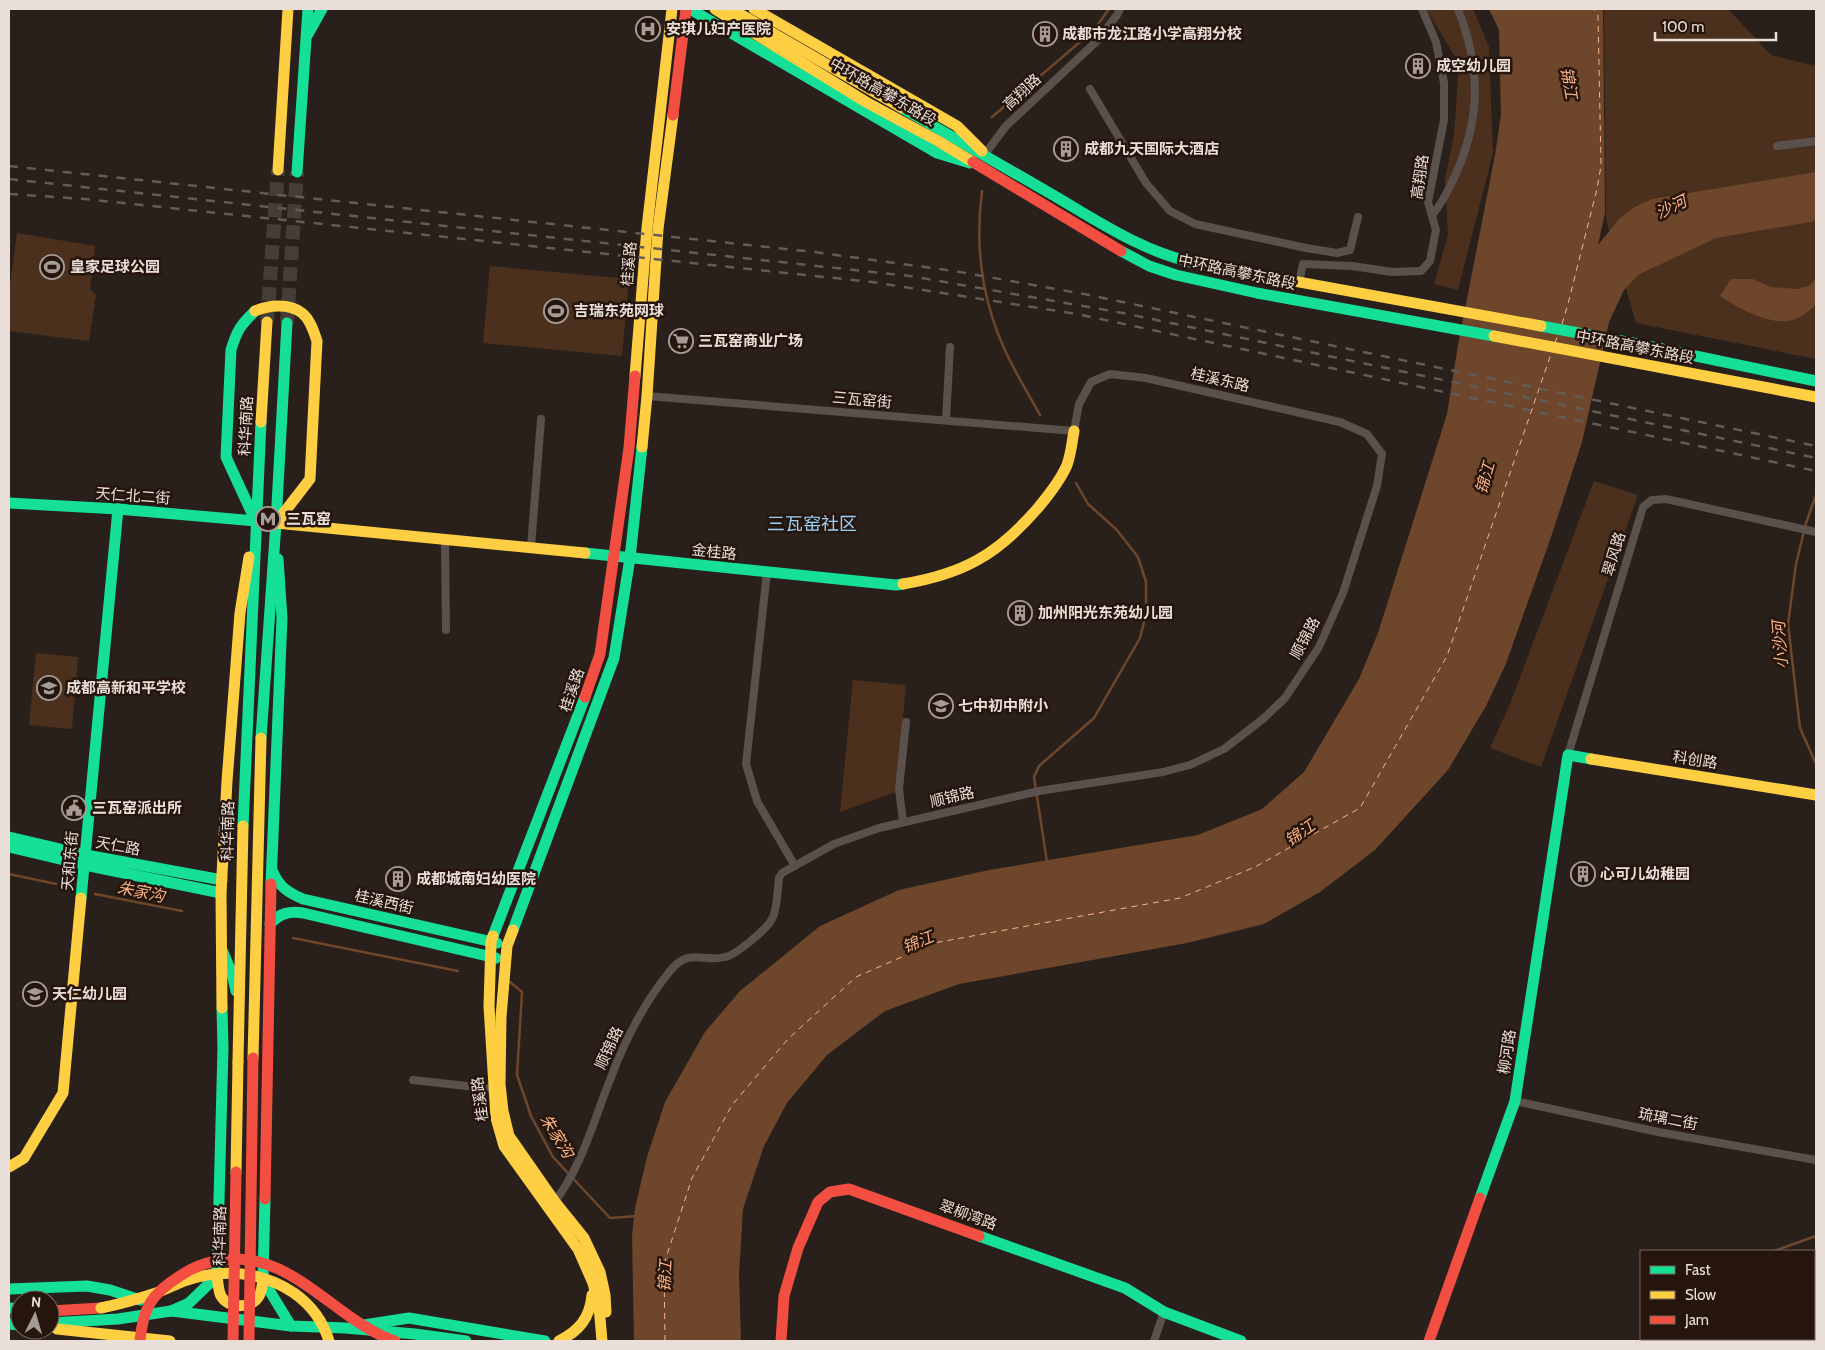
<svg xmlns="http://www.w3.org/2000/svg" width="1825" height="1350" font-family="Cabin,'Noto Sans SC',sans-serif">
	<style>
		.green { fill: #4c301e }
		.water { fill: #6e462b }
		.lines { fill: none; stroke-linecap: round; stroke-linejoin: round }
		.stream { stroke: #6e462b; stroke-width: 2.5 }
		.ferry { stroke: #fbb386; stroke-width: 1; stroke-dasharray: 6 5; stroke-linecap: butt }
		.highway-tunnel { stroke: #463d37; stroke-width: 14; stroke-dasharray: 14 7; stroke-linecap: butt }
		.street { stroke: #5a514d; stroke-width: 8 }
		.fast { stroke: #16e098; stroke-width: 11 }
		.slow { stroke: #ffcf43; stroke-width: 11 }
		.jam { stroke: #f24e42; stroke-width: 11 }
		.rail { stroke: #625c57; stroke-width: 2.5; stroke-dasharray: 9 9; stroke-linecap: butt }
		.slow-bridge { stroke: #ffcf43; stroke-width: 11 }
		.jam-bridge { stroke: #f24e42; stroke-width: 11 }
		.labels { text-anchor: middle; dominant-baseline: central; stroke-width: 5; stroke-linejoin: round; paint-order: stroke }
		.poi-label { font-size: 15px; font-weight: bold; fill: #eadfd8; stroke: #25150c; text-anchor: start }
		.street-label { font-size: 15px; fill: #eadfd8; stroke: #25150c }
		.water-label { font-size: 16px; font-style: italic; fill: #fbb386; stroke: #25150c }
		.quarter-label { font-size: 18px; fill: #9bd0fa; stroke: #25150c }
	</style>
	<rect width="100%" height="100%" fill="#29201b"/>
	<g class="green">
		<path d="M1426,9h47l16,38 4,106 -35,137 -24,-6 14,-49 -3,-56 9,-44 5,-72z"/>
		<path d="M1604,9h124l43,46 45,11v293l-180,-36 -30,-104z"/>
		<path d="M17,233l78,13 -5,43 6,6 -7,46 -80,-10v-39z"/>
		<path d="M490,266l139,13 -7,77 -139,-13z"/>
		<path d="M1594,481l44,14 -97,272 -51,-19 20,-44z"/>
		<path d="M36,653l42,4 -6,72 -43,-4z"/>
		<path d="M853,680l53,5 -10,107 -56,20z"/>
	</g>
	<g class="water">
		<path d="M1489,9h114l2,204 -7,32 21,-26 16,-12 17,-8 164,-27v49l-100,17 -78,37 -14,15 -15,32 -27,120 -32,98 -45,126 -19,40 -38,64 -73,80 -55,42 -56,32 -77,19 -228,41 -74,27 -58,44 -40,48 -23,43 -21,63 -4,65 2,67h-107l-2,-106 3,-27 12,-51 18,-55 40,-70 35,-41 80,-65 79,-36 90,-20 209,-35 64,-26 42,-37 55,-93 19,-46 69,-219 11,-69 37,-190 6,-40 -2,-85z"/>
		<path d="M1816,277v28c-6,6 -18,14 -27,16 -21,3 -52,-13 -69,-25l11,-17h22l17,8 27,2 14,-4z"/>
	</g>
	<g class="lines">
		<g class="stream">
			<path d="M992,117l102,-87 15,-21"/>
			<path d="M982,191c-7,54 0,108 22,157 10,23 24,45 36,67"/>
			<path d="M1816,495l-10,28 -10,41 -8,60 12,104 16,36"/>
			<path d="M1047,862l-13,-85 5,-11 55,-48 46,-80 6,-24v-32l-8,-25 -22,-28 -28,-25 -12,-21"/>
			<path d="M9,874l47,10"/>
			<path d="M95,894l87,17"/>
			<path d="M293,938l165,33"/>
			<path d="M510,982l12,10 -5,83 14,41 22,41 57,61 27,-2"/>
			<path d="M1774,1251l42,-15"/>
			<path d="M1723,1339l1,2"/>
		</g>
		<g class="ferry">
			<path d="M1562,324l6,-20 29,-115 4,-23 -3,-151 -4,-6"/>
			<path d="M1555,343l3,-8"/>
			<path d="M665,1341l-1,-77 28,-86 40,-73 56,-66 68,-62 78,-34 246,-45 75,-31 105,-59 87,-152 104,-302"/>
		</g>
		<g class="highway-tunnel">
			<path d="M267,322l11,-152"/>
			<path d="M287,323l10,-151"/>
		</g>
		<g class="street">
			<path d="M1090,89l56,94 24,28 25,13 111,24 31,5 13,-3 8,-33"/>
			<path d="M1777,146l39,-5"/>
			<path d="M985,154l21,-28 92,-86 19,-25 3,-6"/>
			<path d="M1432,215c11,-12 16,-25 23,-39 26,-58 26,-108 3,-167"/>
			<path d="M1299,282l4,-18 49,2 40,6 29,-1 9,-10 6,-31 -8,-28 16,-82v-37l-8,-41 -14,-33"/>
			<path d="M946,420l4,-73"/>
			<path d="M445,539l1,91"/>
			<path d="M531,547l10,-128"/>
			<path d="M767,572l-21,192 11,37 38,65"/>
			<path d="M1568,755l75,-248 9,-7 14,-1 150,33"/>
			<path d="M903,822l-4,-33 7,-67"/>
			<path d="M413,1080l80,9"/>
			<path d="M1515,1101l143,31 158,28"/>
			<path d="M553,1204c29,-37 40,-82 57,-124 14,-38 34,-77 60,-109 19,-24 34,-8 55,-14 11,-2 42,-28 47,-38 6,-11 5,-28 7,-41l3,-5 52,-29 45,-16 160,-37 124,-19 27,-7 34,-16 39,-30 22,-21 34,-51 24,-54 34,-107 5,-32 -15,-20 -27,-12 -194,-44 -36,-4 -19,8 -12,22 -5,27 -427,-35"/>
			<path d="M1154,1341l10,-29"/>
		</g>
		<g class="fast">
			<path d="M690,9l247,144 33,10"/>
			<path d="M308,34l14,-25"/>
			<path d="M902,108c50,29 100,58 151,87 46,27 93,59 147,69"/>
			<path d="M297,172l11,-163"/>
			<path d="M1121,251l28,15 27,9 81,18 237,43"/>
			<path d="M255,311c-15,15 -18,19 -24,39l-5,107 30,65"/>
			<path d="M1541,326l102,19 173,36"/>
			<path d="M9,503l109,6 138,12"/>
			<path d="M585,553l311,32 7,-1"/>
			<path d="M261,738l15,-215 11,-200"/>
			<path d="M243,826l18,-404"/>
			<path d="M9,837l77,18 136,25"/>
			<path d="M9,847l76,18 136,28"/>
			<path d="M273,872c6,15 16,21 30,27l194,44"/>
			<path d="M271,884l11,-266 -4,-59"/>
			<path d="M81,898l37,-389"/>
			<path d="M270,924c10,-11 19,-13 33,-11l193,45"/>
			<path d="M513,930l101,-272 16,-100 12,-111"/>
			<path d="M493,936l92,-239"/>
			<path d="M223,952l9,22 4,17"/>
			<path d="M1480,1198l35,-97 53,-346 23,4"/>
			<path d="M265,1199l-2,81 28,46"/>
			<path d="M979,1236l146,52 39,24 77,29"/>
			<path d="M9,1289l78,-3 23,4 30,10"/>
			<path d="M9,1308l11,1"/>
			<path d="M171,1311l18,-8 28,-27 6,-228 -1,-40"/>
			<path d="M172,1311l119,15 54,2 70,6 51,7"/>
			<path d="M50,1323l68,-4 53,-8"/>
			<path d="M9,1324l11,1"/>
			<path d="M364,1325l45,-7 136,23"/>
		</g>
		<g class="slow">
			<path d="M715,9l151,93 72,39 35,21"/>
			<path d="M754,9l203,117 25,25"/>
			<path d="M733,10l169,98"/>
			<path d="M278,170l10,-161"/>
			<path d="M1200,264l341,62"/>
			<path d="M255,311c14,-6 34,-8 47,2 8,6 12,19 15,28l-7,138 -34,44"/>
			<path d="M1494,336l322,61"/>
			<path d="M635,376l12,-148 25,-219"/>
			<path d="M261,422l6,-100"/>
			<path d="M642,447l5,-51 11,-167 15,-114"/>
			<path d="M276,523l309,30"/>
			<path d="M903,584c60,-10 94,-29 134,-75 11,-13 23,-28 30,-44 4,-11 5,-23 7,-34"/>
			<path d="M1591,759l225,36"/>
			<path d="M513,930l-6,16 -6,71 -1,67 3,27 6,25 46,66 29,36 16,34 5,23 1,17"/>
			<path d="M493,936l-2,6 -2,64 7,112 8,28 74,103 15,34 6,23 3,35"/>
			<path d="M222,1008l-1,-115 6,-112 13,-168 9,-56"/>
			<path d="M253,1058l8,-320"/>
			<path d="M238,1062l5,-236"/>
			<path d="M9,1167l15,-9 39,-65 18,-195"/>
			<path d="M217,1276c1,6 1,14 4,20 7,13 31,13 38,0 3,-5 3,-11 4,-16"/>
			<path d="M57,1329l113,12"/>
			<path d="M559,1341c20,-10 31,-23 33,-46"/>
		</g>
		<g class="jam">
			<path d="M673,115l13,-106"/>
			<path d="M973,162l148,89"/>
			<path d="M585,697l15,-43 29,-206 6,-72"/>
			<path d="M265,1199l6,-315"/>
			<path d="M50,1311l51,-3"/>
			<path d="M781,1341l3,-45 14,-48 20,-46 12,-10 19,-3 130,47"/>
			<path d="M1429,1341l51,-143"/>
		</g>
		<g class="rail">
			<path d="M9,166l805,86 140,19 130,23 732,152"/>
			<path d="M9,179l901,97 213,37 693,145"/>
			<path d="M9,194l76,5 787,83 205,32 739,157"/>
		</g>
		<g class="slow-bridge">
			<path d="M236,1172l2,-110"/>
			<path d="M101,1308c19,-4 37,-9 55,-15 10,-4 19,-8 28,-12 38,-13 77,-10 110,12 17,12 29,28 35,48"/>
		</g>
		<g class="jam-bridge">
			<path d="M140,1341c3,-33 11,-47 40,-65 17,-12 37,-17 58,-17 51,2 85,42 126,67 10,6 20,12 31,15"/>
			<path d="M233,1341l3,-169"/>
			<path d="M249,1341l4,-283"/>
		</g>
	</g>
	<defs>
		<symbol id="hospital-ring" viewBox="-11 -11 22 22"><circle r="9.5" fill="#25150c" stroke="#a69c96" stroke-width="1.5"/><path d="M-5-5h3v3.5h4V-5h3V5h-3V1.5h-4V5h-3Z" fill="#a69c96"/></symbol>
		<symbol id="building-ring" viewBox="-11 -11 22 22"><circle r="9.5" fill="#25150c" stroke="#a69c96" stroke-width="1.5"/><path d="M-4-6H4V6H1V3H-1V6H-4ZM-2.5-4.3h1.7v1.8h-1.7ZM.8-4.3h1.7v1.8H.8ZM-2.5-1h1.7V.8h-1.7ZM.8-1h1.7V.8H.8Z" fill="#a69c96"/></symbol>
		<symbol id="stadium-ring" viewBox="-11 -11 22 22"><circle r="9.5" fill="#25150c" stroke="#a69c96" stroke-width="1.5"/><path d="M0-5a6.5 5 0 1 0 0 10a6.5 5 0 1 0 0-10ZM-3.5-1.8h7v3.6h-7Z" fill="#a69c96"/></symbol>
		<symbol id="supermarket-ring" viewBox="-11 -11 22 22"><circle r="9.5" fill="#25150c" stroke="#a69c96" stroke-width="1.5"/><path d="M-6-5.5h2.5l.6 2H6L4.5 2H-2.5L-4.4-4H-6ZM-1.5 3.2a1.3 1.3 0 1 0 .1 0ZM3 3.2a1.3 1.3 0 1 0 .1 0Z" fill="#a69c96"/></symbol>
		<symbol id="metro-ring" viewBox="-11 -11 22 22"><circle r="9.5" fill="#25150c" stroke="#a69c96" stroke-width="1.5"/><path d="M-5.5 5V-5H-3L0 0L3-5H5.5V5H3V-.5L0 4L-3-.5V5Z" fill="#a69c96"/></symbol>
		<symbol id="school-ring" viewBox="-11 -11 22 22"><circle r="9.5" fill="#25150c" stroke="#a69c96" stroke-width="1.5"/><path d="M0-5L7-2L0 1L-7-2ZM-4 1L0 2.5L4 1V4Q0 6-4 4Z" fill="#a69c96"/></symbol>
		<symbol id="civic-ring" viewBox="-11 -11 22 22"><circle r="9.5" fill="#25150c" stroke="#a69c96" stroke-width="1.5"/><path d="M-.6-6.5H3V-4.5H.6V-3L4-1V1h2V6H-6V1h2V-1L-.6-3ZM-1.2 2.5V6h2.4V2.5Z" fill="#a69c96"/></symbol>
	</defs>
	<g fill-rule="evenodd">
		<use href="#hospital-ring" x="634" y="15" width="28" height="28"/>
		<use href="#building-ring" x="1031" y="20" width="28" height="28"/>
		<use href="#building-ring" x="1404" y="52" width="28" height="28"/>
		<use href="#building-ring" x="1052" y="135" width="28" height="28"/>
		<use href="#stadium-ring" x="38" y="253" width="28" height="28"/>
		<use href="#stadium-ring" x="542" y="297" width="28" height="28"/>
		<use href="#supermarket-ring" x="667" y="327" width="28" height="28"/>
		<use href="#metro-ring" x="254" y="505" width="28" height="28"/>
		<use href="#building-ring" x="1006" y="599" width="28" height="28"/>
		<use href="#school-ring" x="35" y="674" width="28" height="28"/>
		<use href="#school-ring" x="927" y="692" width="28" height="28"/>
		<use href="#civic-ring" x="60" y="794" width="28" height="28"/>
		<use href="#building-ring" x="1569" y="860" width="28" height="28"/>
		<use href="#building-ring" x="384" y="865" width="28" height="28"/>
		<use href="#school-ring" x="21" y="980" width="28" height="28"/>
	</g>
	<g class="labels">
		<g class="poi-label">
			<text x="666" y="29">安琪儿妇产医院</text>
			<text x="1062" y="34">成都市龙江路小学高翔分校</text>
			<text x="1436" y="66">成空幼儿园</text>
			<text x="1084" y="149">成都九天国际大酒店</text>
			<text x="70" y="267">皇家足球公园</text>
			<text x="574" y="311">吉瑞东苑网球</text>
			<text x="698" y="341">三瓦窑商业广场</text>
			<text x="286" y="519">三瓦窑</text>
			<text x="1038" y="613">加州阳光东苑幼儿园</text>
			<text x="66" y="688">成都高新和平学校</text>
			<text x="958" y="706">七中初中附小</text>
			<text x="92" y="808">三瓦窑派出所</text>
			<text x="1600" y="874">心可儿幼稚园</text>
			<text x="416" y="879">成都城南妇幼医院</text>
			<text x="52" y="994">天仁幼儿园</text>
		</g>
		<g class="street-label">
			<text transform="translate(883 92) rotate(30)">中环路高攀东路段</text>
			<text transform="translate(1022 92) rotate(-43)">高翔路</text>
			<text transform="translate(1420 177) rotate(-82)">高翔路</text>
			<text transform="translate(629 264) rotate(-85)">桂溪路</text>
			<text transform="translate(1237 272) rotate(12)">中环路高攀东路段</text>
			<text transform="translate(1635 347) rotate(11)">中环路高攀东路段</text>
			<text transform="translate(1220 380) rotate(13)">桂溪东路</text>
			<text transform="translate(862 400) rotate(5)">三瓦窑街</text>
			<text transform="translate(246 426) rotate(-87)">科华南路</text>
			<text transform="translate(133 496) rotate(4)">天仁北二街</text>
			<text transform="translate(714 552) rotate(6)">金桂路</text>
			<text transform="translate(1614 554) rotate(-73)">翠风路</text>
			<text transform="translate(1305 638) rotate(-62)">顺锦路</text>
			<text transform="translate(572 690) rotate(-71)">桂溪路</text>
			<text transform="translate(1695 760) rotate(9)">科创路</text>
			<text transform="translate(952 797) rotate(-13)">顺锦路</text>
			<text transform="translate(228 831) rotate(-89)">科华南路</text>
			<text transform="translate(118 846) rotate(10)">天仁路</text>
			<text transform="translate(70 861) rotate(-85)">天和东街</text>
			<text transform="translate(384 902) rotate(13)">桂溪西街</text>
			<text transform="translate(609 1048) rotate(-65)">顺锦路</text>
			<text transform="translate(1507 1052) rotate(-81)">柳河路</text>
			<text transform="translate(480 1099) rotate(-97)">桂溪路</text>
			<text transform="translate(1668 1119) rotate(11)">琉璃二街</text>
			<text transform="translate(968 1215) rotate(20)">翠柳湾路</text>
			<text transform="translate(220 1236) rotate(-89)">科华南路</text>
		</g>
		<g class="water-label">
			<text transform="translate(1569 83) rotate(80)">锦江</text>
			<text transform="translate(1671 207) rotate(-26)">沙河</text>
			<text transform="translate(1485 478) rotate(-74)">锦江</text>
			<text transform="translate(1780 645) rotate(-94)">小沙河</text>
			<text transform="translate(1300 833) rotate(-35)">锦江</text>
			<text transform="translate(141 892) rotate(11)">朱家沟</text>
			<text transform="translate(918 942) rotate(-22)">锦江</text>
			<text transform="translate(557 1136) rotate(58)">朱家沟</text>
			<text transform="translate(665 1276) rotate(-87)">锦江</text>
		</g>
		<g class="quarter-label">
			<text x="812" y="524">三瓦窑社区</text>
		</g>
	</g>
	<rect width="1825" height="1350" fill="none" stroke="#eadfd8" stroke-width="20"/>
	<rect x="1640" y="1250" width="175" height="90" fill="#25150c" stroke="#74665e"/>
	<rect x="1650" y="1266" width="25" height="8" fill="#16e098" stroke="#74665e"/>
	<text x="1685" y="1275" font-size="15" fill="#eadfd8">Fast</text>
	<rect x="1650" y="1291" width="25" height="8" fill="#ffcf43" stroke="#74665e"/>
	<text x="1685" y="1300" font-size="15" fill="#eadfd8">Slow</text>
	<rect x="1650" y="1316" width="25" height="8" fill="#f24e42" stroke="#74665e"/>
	<text x="1685" y="1325" font-size="15" fill="#eadfd8">Jam</text>
	<g transform="translate(35 1315) rotate(5)"><circle r="24" fill="#25150c" stroke="#74665e"/>
	<path d="M0-4L9 19L0 12L-9 19Z" fill="#a69c96"/>
	<text y="-8" font-size="14" font-weight="bold" text-anchor="middle" fill="#eadfd8">N</text>
	</g>
	<path d="M1655 32v8h121v-8" fill="none" stroke="#eadfd8" stroke-width="2.5"/>
	<text x="1662" y="32" font-size="15" fill="#eadfd8" stroke="#25150c" stroke-width="4" paint-order="stroke">100 m</text>
</svg>
